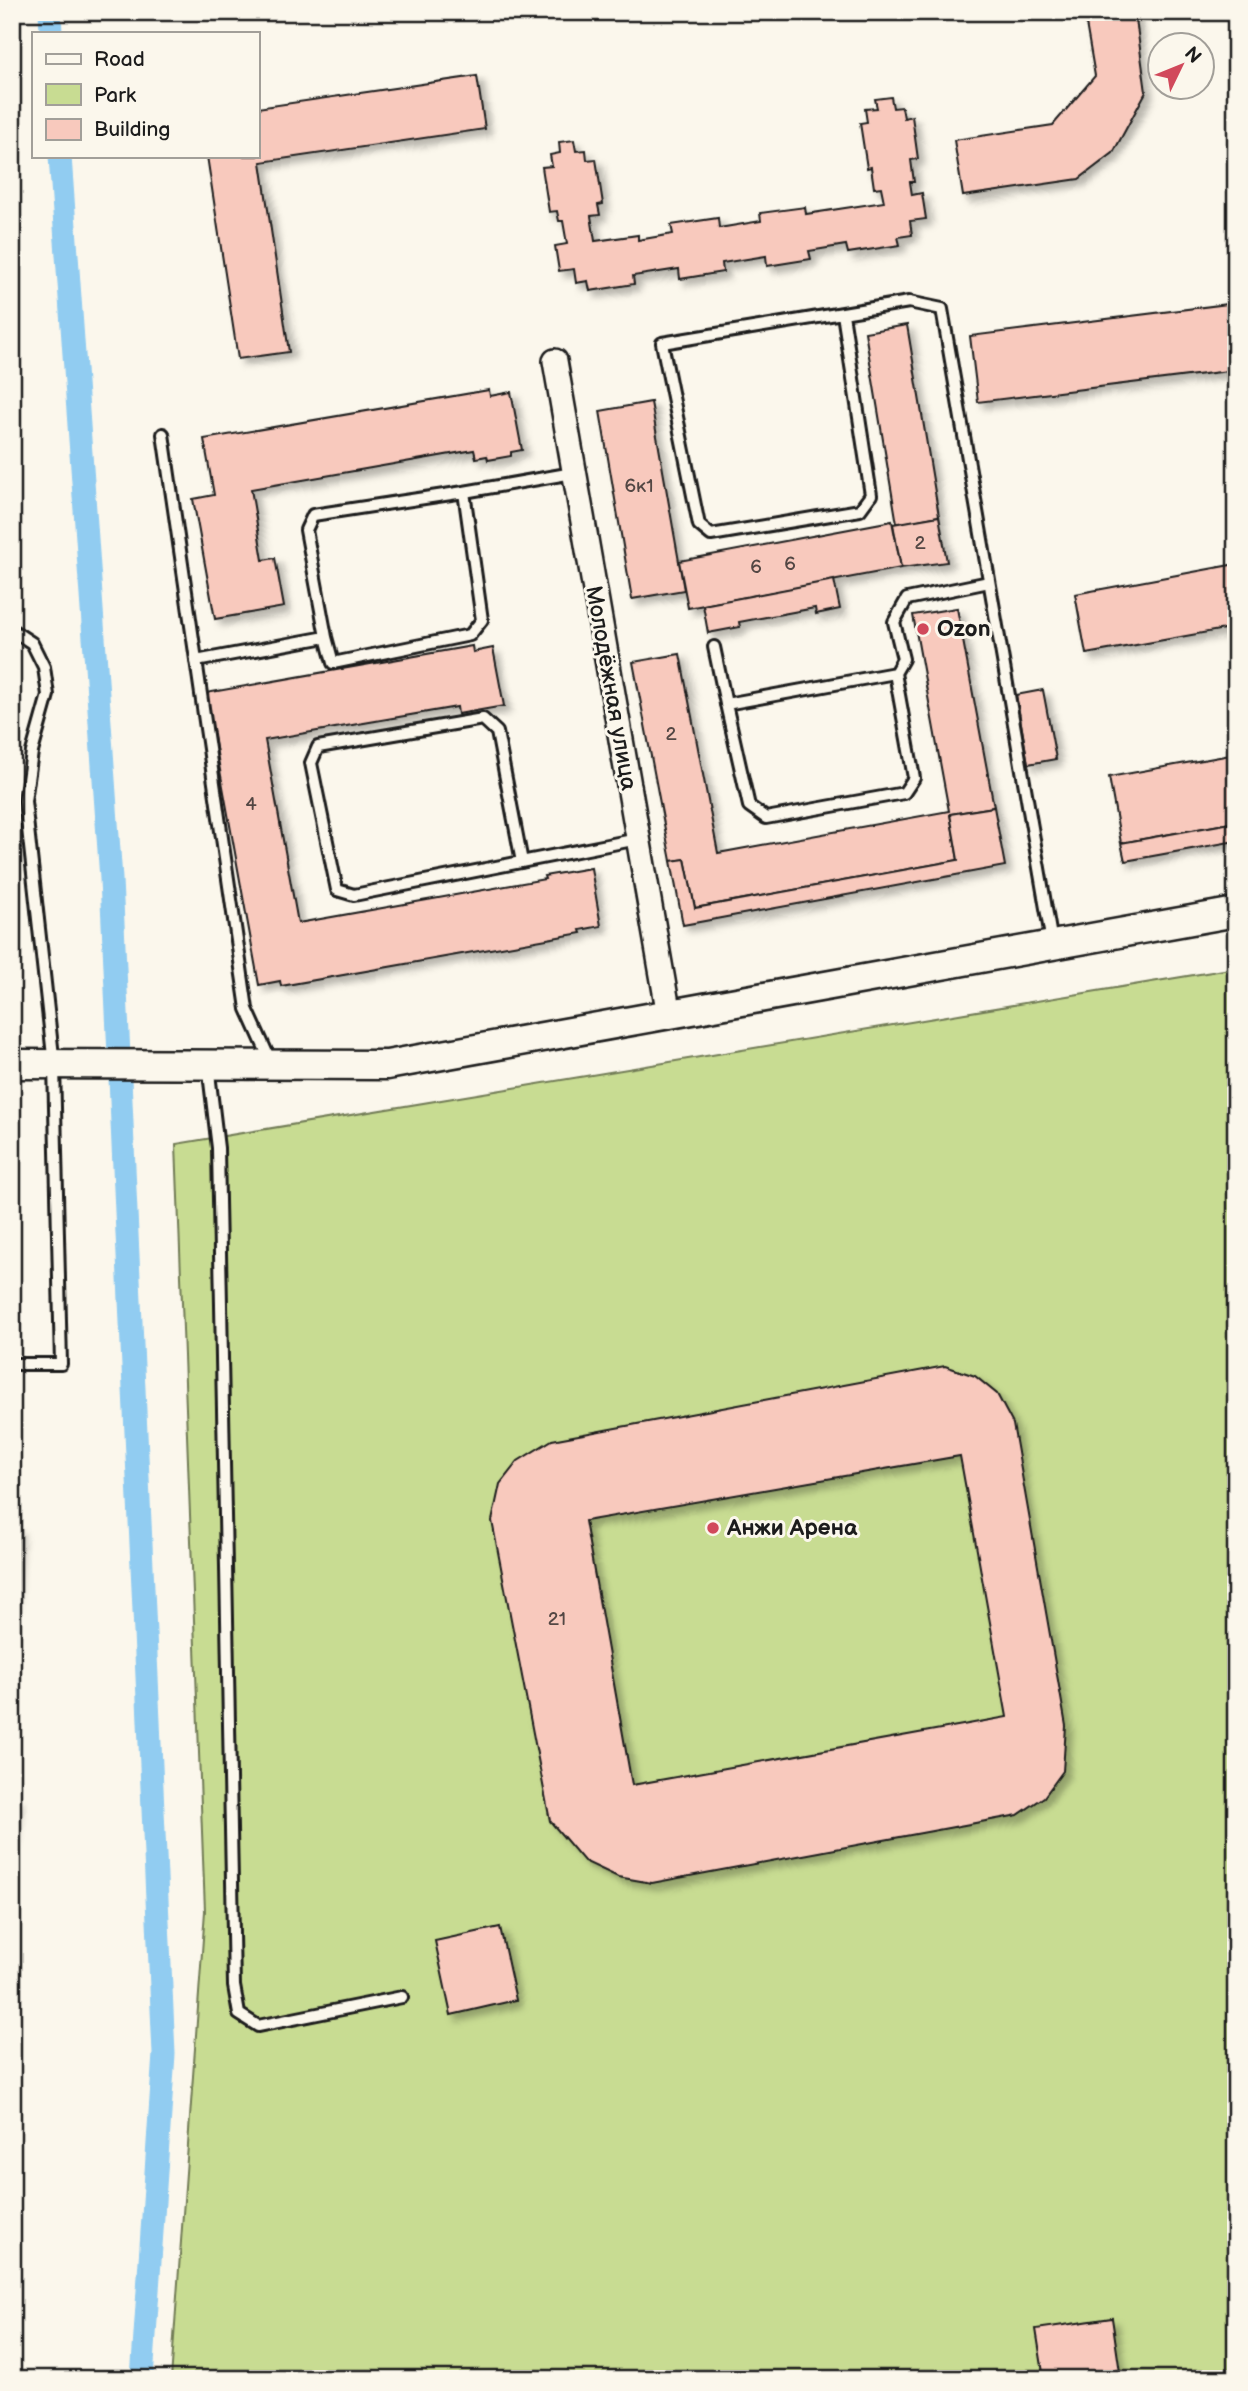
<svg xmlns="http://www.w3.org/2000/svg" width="1248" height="2391" font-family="'Balsamiq Sans',sans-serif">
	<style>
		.built { fill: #fae9de }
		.green { fill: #c8dc92; stroke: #727c57; stroke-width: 2 }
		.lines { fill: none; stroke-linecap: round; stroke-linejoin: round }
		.canal { stroke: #91ccf1; stroke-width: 23 }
		.building { fill: #f8c9bd; stroke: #1c1c1c; stroke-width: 2; fill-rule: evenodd; filter: url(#shadow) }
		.service-casing { stroke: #1c1c1c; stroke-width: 16 }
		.minor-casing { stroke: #1c1c1c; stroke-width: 28 }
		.tertiary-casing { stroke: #1c1c1c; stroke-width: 33 }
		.service { stroke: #fbf7ec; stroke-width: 10 }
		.minor { stroke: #fbf7ec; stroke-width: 23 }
		.tertiary { stroke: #fbf7ec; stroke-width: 28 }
		.poi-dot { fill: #d1495b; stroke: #fbf7ec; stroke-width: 2.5 }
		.labels { text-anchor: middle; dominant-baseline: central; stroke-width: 6; stroke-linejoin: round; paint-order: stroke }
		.number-label { font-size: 19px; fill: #534744 }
		.poi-label { font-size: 23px; font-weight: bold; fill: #1c1c1c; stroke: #fbf7ec; text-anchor: start }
		.street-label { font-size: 23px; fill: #1c1c1c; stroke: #fbf7ec }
	</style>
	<defs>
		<filter id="shadow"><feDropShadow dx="6" dy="6" stdDeviation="3.5" flood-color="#0004"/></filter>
	</defs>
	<rect width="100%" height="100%" fill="#fbf7ec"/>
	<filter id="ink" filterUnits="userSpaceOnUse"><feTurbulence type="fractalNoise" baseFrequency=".0143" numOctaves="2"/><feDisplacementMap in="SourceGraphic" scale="14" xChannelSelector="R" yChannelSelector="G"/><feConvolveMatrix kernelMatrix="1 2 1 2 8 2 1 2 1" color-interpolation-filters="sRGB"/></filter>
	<g filter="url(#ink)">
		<path class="built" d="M12,2203l9,17 -4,159h-5z"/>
		<path class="green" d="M1236,968v1411h-1065l34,-468 -29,-767z"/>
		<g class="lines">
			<g class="canal">
				<path d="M50,12l1,21"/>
				<path d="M60,156l51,723 53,1175 -22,325"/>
			</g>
		</g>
		<g class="building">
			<path d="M1084,12h51l11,80 -33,61 -34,26 -116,17 -9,-56 99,-15 42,-49z"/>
			<path d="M477,76l8,53 -224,33 28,190 -51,7 -31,-203h50v-48z"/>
			<path d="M891,97l2,11 9,-1 2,11 8,-2 6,43 -7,1 3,22h-4l2,13 10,-2 4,26 -16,2 2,14 -14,2 2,8 -52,8 -2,-8 -37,6 2,8 -44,7 -1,-10 -44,7 1,9 -43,7 -1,-10 -46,7 1,8 -44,7 -2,-10 -12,2 -2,-14 -15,2 -4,-25 12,-2 -4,-23h-4l-2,-10 -8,1 -7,-45 10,-1 -2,-11 10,-2 -1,-11 15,-2 2,11 10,-1 1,10 9,-1 7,45 -5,1 2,10 -9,1 4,25 43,-6v5l35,-6 -2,-9 47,-7 1,10 42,-7 -1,-8 45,-6 1,7 78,-12 -3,-15 -7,1 -3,-21 -4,1 -7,-45 7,-1 -2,-13 12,-1 -2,-9z"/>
			<path d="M1236,303v67l-258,32 -8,-66z"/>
			<path d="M907,325l32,191 -42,8 -32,-192z"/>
			<path d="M489,390l1,6 21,-4 11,58 -11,2v4l-23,4 -1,-4 -11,2 -2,-8 -223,39 12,71 12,-2 9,49 -69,12 -22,-120 21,-4 -10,-56z"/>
			<path d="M651,402l33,188 -52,9 -32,-188z"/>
			<path d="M939,516l8,46 -46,6 -8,-44z"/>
			<path d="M892,521l9,47 -213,40 -9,-47z"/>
			<path d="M1236,564v63l-150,27 -11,-60z"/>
			<path d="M834,580l6,29 -24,5 -1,-6 -76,14 1,5 -32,6 -5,-28z"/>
			<path d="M957,608l37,199 -44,7 8,46 -263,48 -10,-49 -14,2 -38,-199 47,-8 38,199 231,-42 -36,-196z"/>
			<path d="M472,646l1,6 20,-4 11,58 -46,8 -1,-7 -192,33 33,183 247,-44 -1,-3 47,-8 10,58 -21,4 1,3 -300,53 -1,-5 -21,4 -53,-292z"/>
			<path d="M1043,690l13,69 -28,5 -12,-69z"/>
			<path d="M1236,754v68l-115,21 -12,-66z"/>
			<path d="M994,807l11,59 -322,59 -12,-64 14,-2 10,49 263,-48 -8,-46z"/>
			<path d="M1236,822v19l-111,20 -4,-18z"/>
			<path d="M945,1366l30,10 22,18 16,30 53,302 -3,45 -19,26 -26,18 -366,68 -34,-6 -34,-16 -34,-40 -58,-300 8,-37 18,-23 34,-21zM960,1456l47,261 -375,68 -47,-264z"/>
			<path d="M12,1527l5,1 -5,76z"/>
			<path d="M12,1798h4l-4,42z"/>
			<path d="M500,1927l16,73 -65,15 -16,-74z"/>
			<path d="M1112,2318l9,61h-77l-8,-50z"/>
		</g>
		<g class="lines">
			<defs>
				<g id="service">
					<path d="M843,314l28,181 -11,15 -149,25 -12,-10 -37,-182 247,-41 33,7 110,634"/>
					<path d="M163,434l84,575 24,53"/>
					<path d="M464,492l109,-19"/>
					<path d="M12,630l20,13 12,24 4,28 -16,57 -7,49 29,264 7,299h-49"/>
					<path d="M714,647l12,57"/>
					<path d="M196,661l130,-24 -20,-107 7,-15 151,-23 18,128 -12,15 -137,28 -7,-26"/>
					<path d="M895,673l19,105 -10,15 -138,25 -17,-12 -23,-102 169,-31 8,-14 -9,-37 13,-23 82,-17"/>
					<path d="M522,862l-25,-130 -14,-13 -165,28 -7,16 26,127 17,5 284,-56"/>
					<path d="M208,1065l10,83 16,838 5,28 19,12 144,-29"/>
				</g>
				<path id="minor" d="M555,361l114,654"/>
				<path id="tertiary" d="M12,1064l375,1 849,-153"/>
			</defs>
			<use href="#service" class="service-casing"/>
			<use href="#minor" class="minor-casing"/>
			<use href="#tertiary" class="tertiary-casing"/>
			<use href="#service" class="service"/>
			<use href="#minor" class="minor"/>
			<use href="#tertiary" class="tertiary"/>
		</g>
	</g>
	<g class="poi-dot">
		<circle cx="923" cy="629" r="7"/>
		<circle cx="713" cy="1528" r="7"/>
	</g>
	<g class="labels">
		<g class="number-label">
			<text x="639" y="486">6к1</text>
			<text x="920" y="543">2</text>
			<text x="790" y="564">6</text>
			<text x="756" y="567">6</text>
			<text x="671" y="734">2</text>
			<text x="251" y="804">4</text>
			<text x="557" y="1619">21</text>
		</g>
		<g class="poi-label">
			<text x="937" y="629">Ozon</text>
			<text x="727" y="1528">Анжи Арена</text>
		</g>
		<g class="street-label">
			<text transform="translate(611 688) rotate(80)">Молодёжная улица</text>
		</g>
	</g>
	<rect width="1248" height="2391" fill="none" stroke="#fbf7ec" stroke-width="42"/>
	<rect x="21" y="21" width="1206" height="2349" fill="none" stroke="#1c1c1c" stroke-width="2.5" filter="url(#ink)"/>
	<rect x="32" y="32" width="228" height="126" fill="#fbf7ec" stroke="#a29f99" stroke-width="2"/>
	<rect x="46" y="54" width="35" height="10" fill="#fbf7ec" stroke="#a29f99" stroke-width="2"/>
	<text x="94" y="66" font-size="21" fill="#1c1c1c">Road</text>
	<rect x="46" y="84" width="35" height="21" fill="#c8dc92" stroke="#a29f99" stroke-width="2"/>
	<text x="94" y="102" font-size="21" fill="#1c1c1c">Park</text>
	<rect x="46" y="119" width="35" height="21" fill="#f8c9bd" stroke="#a29f99" stroke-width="2"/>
	<text x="94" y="136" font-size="21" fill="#1c1c1c">Building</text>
	<g transform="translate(1181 66) rotate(47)"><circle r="33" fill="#fbf7ec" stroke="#a29f99" stroke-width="2"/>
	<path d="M0-5L12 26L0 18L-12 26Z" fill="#d1495b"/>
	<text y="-10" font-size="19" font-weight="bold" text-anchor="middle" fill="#1c1c1c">N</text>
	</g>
</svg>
